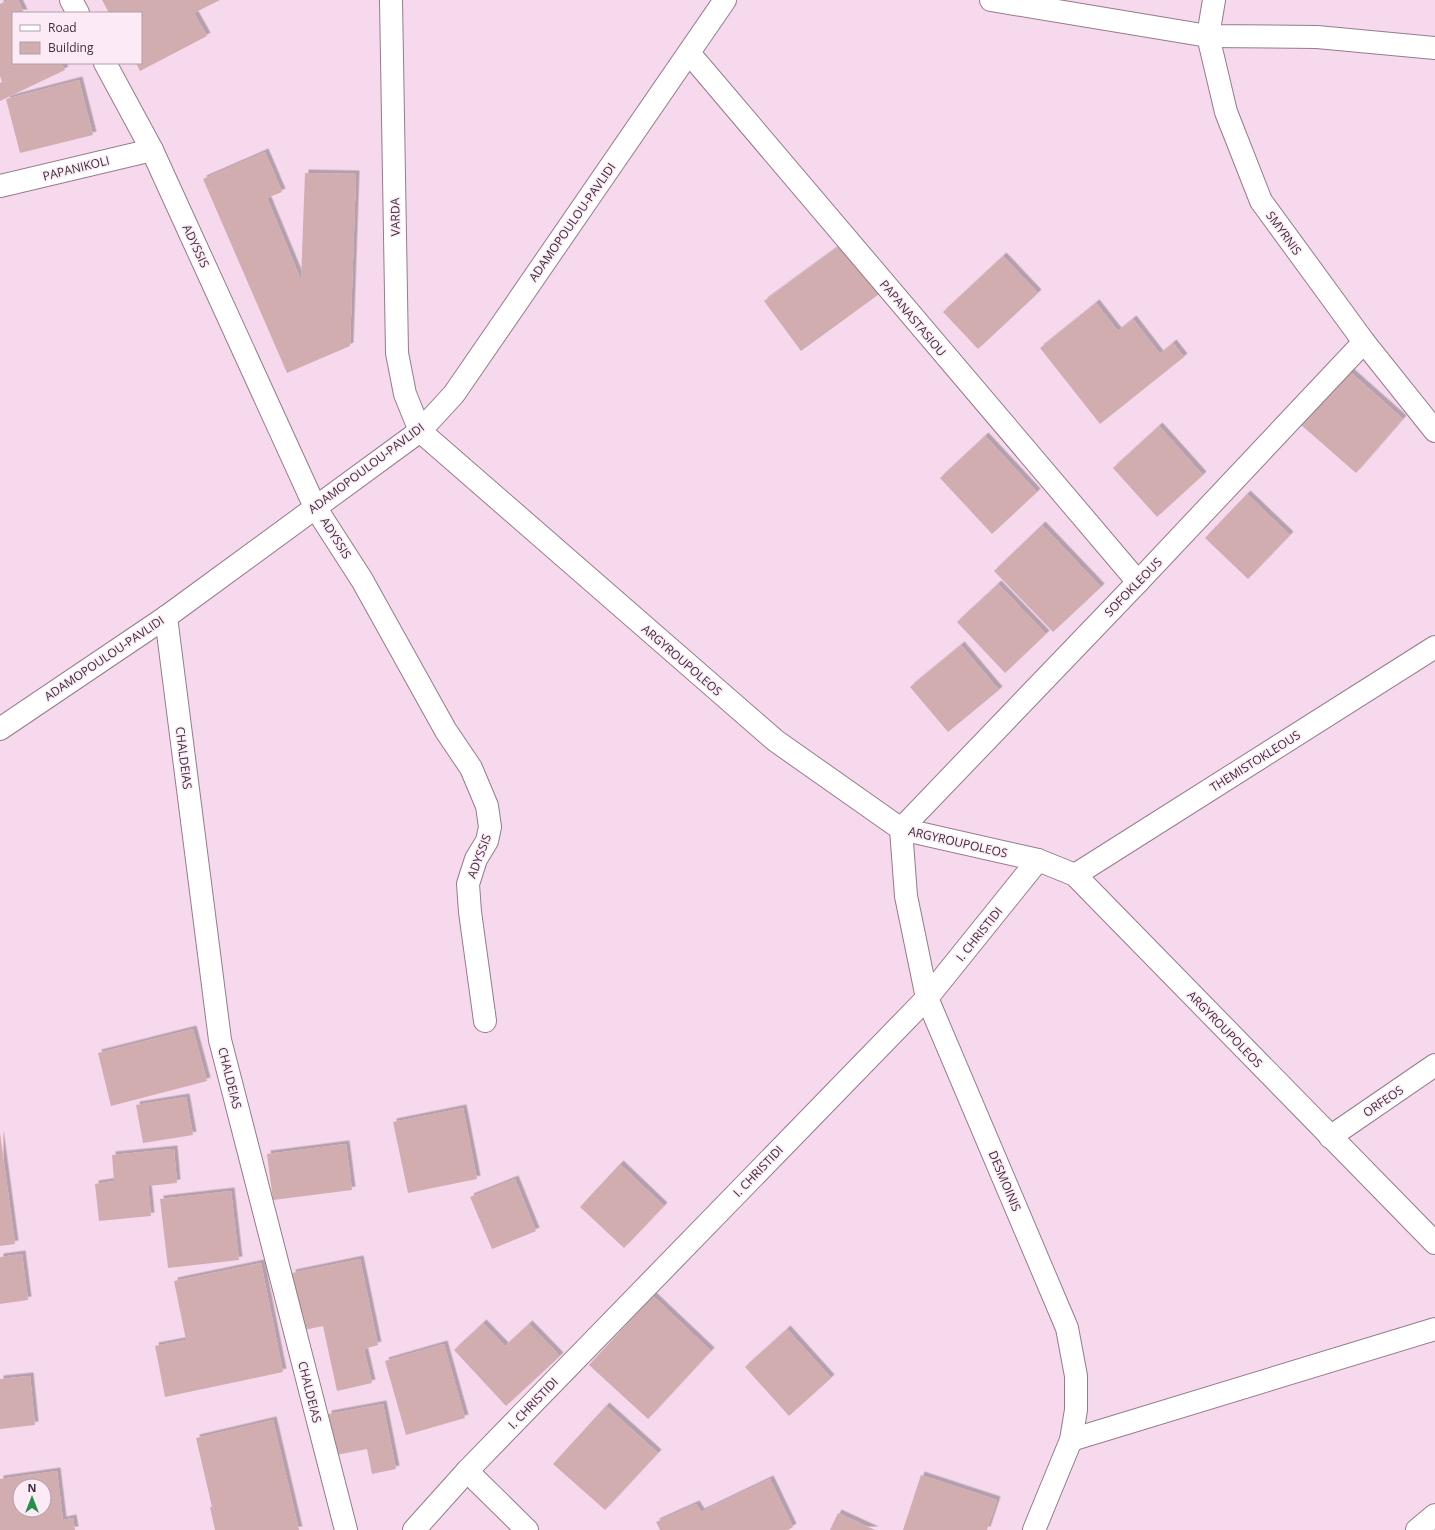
<svg xmlns="http://www.w3.org/2000/svg" width="1435" height="1530" font-family="'Open Sans',sans-serif">
	<style>
		.building { fill: #d1adb0; fill-rule: evenodd; filter: url(#shadow) }
		.lines { fill: none; stroke-linecap: round; stroke-linejoin: round }
		.street-casing { stroke: #967b8d; stroke-width: 24 }
		.secondary-casing { stroke: #967b8d; stroke-width: 24 }
		.street { stroke: #fff; stroke-width: 22 }
		.secondary { stroke: #fff; stroke-width: 22 }
		.labels { text-anchor: middle; dominant-baseline: central; stroke-width: 3; stroke-linejoin: round; paint-order: stroke }
		.street-label { font-size: 12px; fill: #3c3038; stroke: #fceaf6 }
	</style>
	<defs>
		<filter id="shadow"><feDropShadow dx="3.5" dy="-3.5" stdDeviation="0" flood-color="#0004"/></filter>
	</defs>
	<rect width="100%" height="100%" fill="#f6d9ec"/>
	<g class="building">
		<path d="M9,0h9l6,13h-11v50h48l4,7 -65,31v-18l2,-1 -2,-6v-72z"/>
		<path d="M102,0h118l-26,13 13,23 -67,35 -4,-8h5v-50h-32z"/>
		<path d="M79,80l14,55 -73,18 -14,-54z"/>
		<path d="M265,152l17,40 -15,6 34,82 4,-107 51,1 -6,172 -63,27 -84,-194z"/>
		<path d="M846,241l36,51 -81,59 -37,-50z"/>
		<path d="M1003,256l35,37 -60,56 -35,-37z"/>
		<path d="M1096,303l22,28 15,-12 27,35 13,-11 11,14 -84,67 -60,-76z"/>
		<path d="M1348,370l55,49 -47,54 -56,-49z"/>
		<path d="M1159,426l44,49 -46,42 -44,-49z"/>
		<path d="M985,436l52,56 -45,42 -52,-56z"/>
		<path d="M1247,494l43,41 -42,44 -43,-41z"/>
		<path d="M1042,525l59,62 -48,45 -59,-61z"/>
		<path d="M998,584l48,50 -41,39 -48,-51z"/>
		<path d="M961,645l38,45 -51,42 -38,-45z"/>
		<path d="M193,1029l14,52 -96,25 -13,-53z"/>
		<path d="M186,1097l7,38 -50,8 -7,-38z"/>
		<path d="M463,1108l14,71 -69,14 -15,-71z"/>
		<path d="M0,1133l15,111 -15,2z"/>
		<path d="M346,1144l6,46 -79,10 -6,-46z"/>
		<path d="M174,1149l3,34 -29,3 3,30 -52,5 -4,-37 19,-3 -2,-26z"/>
		<path d="M620,1164l44,42 -40,42 -44,-41z"/>
		<path d="M515,1179l21,52 -44,18 -22,-52z"/>
		<path d="M231,1191l8,69 -71,8 -8,-69z"/>
		<path d="M22,1254l6,46 -28,4v-47z"/>
		<path d="M360,1259l18,86 -14,4 8,34 -35,8 -14,-65 -19,4 -12,-57z"/>
		<path d="M261,1263l22,109 -118,25 -10,-51 31,-6 -12,-59z"/>
		<path d="M653,1296l58,55 -63,68 -59,-54z"/>
		<path d="M483,1323l22,23 24,-22 31,32 -54,50 -52,-56z"/>
		<path d="M787,1329l44,49 -42,38 -44,-49z"/>
		<path d="M444,1344l21,74 -59,17 -21,-74z"/>
		<path d="M30,1376l5,49 -35,4v-50z"/>
		<path d="M383,1404l13,65 -24,5 -5,-25 -31,6 -8,-41z"/>
		<path d="M606,1406l52,47 -53,57 -52,-46z"/>
		<path d="M273,1420l26,110h-84l-5,-23h2l-16,-69z"/>
		<path d="M57,1471l6,49 10,-2 2,12h-75v-51zM20,1486h24v24h-24z"/>
		<path d="M921,1475l76,25 -10,30h-84z"/>
		<path d="M770,1479l23,48 -5,3h-128l-4,-8 40,-18 5,8z"/>
		<path d="M838,1513l37,17h-45z"/>
	</g>
	<g class="lines">
		<defs>
			<g id="street">
				<path d="M391,0l6,353 8,41 15,37 356,310 125,88 137,31 37,15 360,368"/>
				<path d="M991,0l217,36 109,1 118,11"/>
				<path d="M1214,0l-6,36 18,76 35,89 103,141 71,89"/>
				<path d="M689,53l449,529"/>
				<path d="M0,186l152,-36"/>
				<path d="M315,507l47,73 84,151 25,37 16,38 3,21 -3,14 -11,18 -8,25 2,28 15,109"/>
				<path d="M166,617l54,423 126,490"/>
				<path d="M1075,875l360,-228"/>
				<path d="M1330,1137l105,-72"/>
				<path d="M1071,1440l364,-111"/>
				<path d="M467,1471l60,59"/>
				<path d="M1034,1530l37,-90 5,-30v-34l-9,-48 -140,-330 -21,-102 -5,-67 237,-247 226,-240"/>
				<path d="M1417,1530l18,-15"/>
			</g>
			<g id="secondary">
				<path d="M71,0l7,13"/>
				<path d="M105,63l47,87 163,357"/>
				<path d="M0,729l166,-112 254,-186 34,-37 271,-394"/>
				<path d="M414,1530l53,-59 460,-473 111,-138"/>
			</g>
		</defs>
		<use href="#street" class="street-casing"/>
		<use href="#secondary" class="secondary-casing"/>
		<use href="#street" class="street"/>
		<use href="#secondary" class="secondary"/>
	</g>
	<g class="labels">
		<g class="street-label">
			<text transform="translate(76 168) rotate(-14)">PAPANIKOLI</text>
			<text transform="translate(395 217) rotate(-91)">VARDA</text>
			<text transform="translate(572 222) rotate(-55)">ADAMOPOULOU-PAVLIDI</text>
			<text transform="translate(1284 233) rotate(54)">SMYRNIS</text>
			<text transform="translate(196 246) rotate(65)">ADYSSIS</text>
			<text transform="translate(913 318) rotate(50)">PAPANASTASIOU</text>
			<text transform="translate(366 468) rotate(-37)">ADAMOPOULOU-PAVLIDI</text>
			<text transform="translate(336 538) rotate(58)">ADYSSIS</text>
			<text transform="translate(1133 587) rotate(-46)">SOFOKLEOUS</text>
			<text transform="translate(104 658) rotate(-34)">ADAMOPOULOU-PAVLIDI</text>
			<text transform="translate(682 660) rotate(41)">ARGYROUPOLEOS</text>
			<text transform="translate(184 758) rotate(83)">CHALDEIAS</text>
			<text transform="translate(1255 761) rotate(-32)">THEMISTOKLEOUS</text>
			<text transform="translate(958 842) rotate(13)">ARGYROUPOLEOS</text>
			<text transform="translate(479 856) rotate(-69)">ADYSSIS</text>
			<text transform="translate(979 934) rotate(-51)">I. CHRISTIDI</text>
			<text transform="translate(1225 1029) rotate(46)">ARGYROUPOLEOS</text>
			<text transform="translate(230 1078) rotate(76)">CHALDEIAS</text>
			<text transform="translate(1383 1101) rotate(-34)">ORFEOS</text>
			<text transform="translate(758 1171) rotate(-46)">I. CHRISTIDI</text>
			<text transform="translate(1005 1181) rotate(67)">DESMOINIS</text>
			<text transform="translate(310 1392) rotate(76)">CHALDEIAS</text>
			<text transform="translate(533 1403) rotate(-46)">I. CHRISTIDI</text>
		</g>
	</g>
	<rect x="12" y="12" width="130" height="52" fill="#fceaf6" stroke="#afa0aa"/>
	<rect x="20" y="25" width="20" height="6" fill="#ffffff" stroke="#afa0aa"/>
	<text x="48" y="32" font-size="12" fill="#3c3038">Road</text>
	<rect x="20" y="42" width="20" height="12" fill="#d1adb0" stroke="#afa0aa"/>
	<text x="48" y="52" font-size="12" fill="#3c3038">Building</text>
	<g transform="translate(32 1498)"><circle r="19" fill="#fceaf6" stroke="#afa0aa"/>
	<path d="M0-3L7 15L0 10L-7 15Z" fill="#259048"/>
	<text y="-6" font-size="11" font-weight="bold" text-anchor="middle" fill="#3c3038">N</text>
	</g>
</svg>
